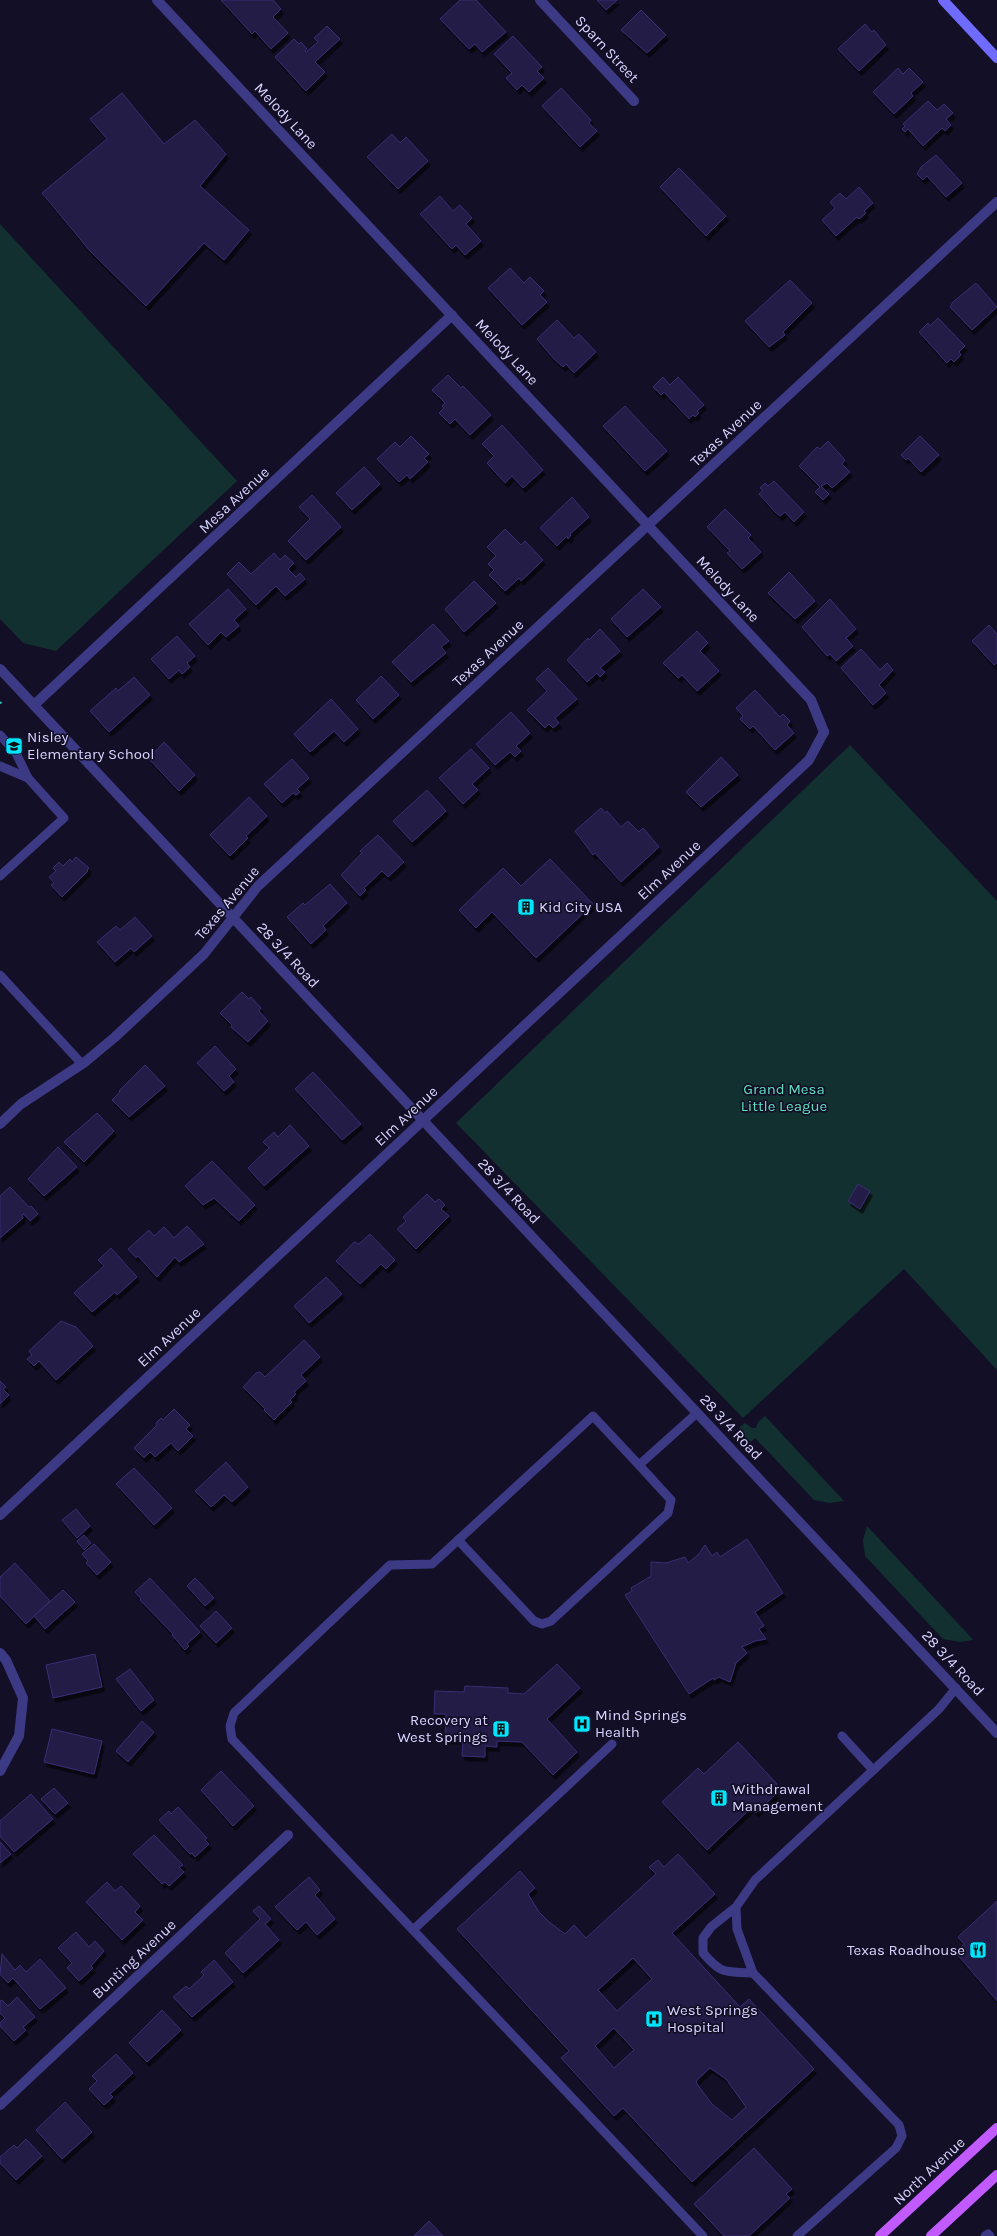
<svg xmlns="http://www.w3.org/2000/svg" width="997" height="2236" font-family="Karla,sans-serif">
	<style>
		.green { fill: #12302f }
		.building { fill: #241b47; stroke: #3b2d73; fill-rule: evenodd; filter: url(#shadow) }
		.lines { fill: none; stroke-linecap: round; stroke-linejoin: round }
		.path { stroke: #2fb8b0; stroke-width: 2.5; stroke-dasharray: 2 3; stroke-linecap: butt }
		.service { stroke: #3d3a85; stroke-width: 9 }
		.minor { stroke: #3d3a85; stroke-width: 10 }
		.tertiary { stroke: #3d3a85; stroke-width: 10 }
		.secondary { stroke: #6f6bff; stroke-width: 10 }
		.primary { stroke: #c25bff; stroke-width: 10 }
		.labels { text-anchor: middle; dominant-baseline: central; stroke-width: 3.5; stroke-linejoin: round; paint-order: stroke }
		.street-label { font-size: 15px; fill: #d9d4ff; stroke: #130f26 }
		.poi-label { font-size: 15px; fill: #d9d4ff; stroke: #130f26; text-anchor: start }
		.park-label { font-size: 15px; fill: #5fe0c0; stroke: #130f26 }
	</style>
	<defs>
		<filter id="shadow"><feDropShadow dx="2.5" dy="4.5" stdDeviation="0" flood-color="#0009"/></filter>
	</defs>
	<rect width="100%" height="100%" fill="#130f26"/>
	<g class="green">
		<path d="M0,224l237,257 -181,170 -33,-8 -23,-24z"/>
		<path d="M850,745l147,156v469l-93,-101 -161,149 -287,-295z"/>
		<path d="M765,1416l79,85 -15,2 -15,-3 -59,-62 -4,4 -12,-10v-4l6,-5 7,5h4l2,-6z"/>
		<path d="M867,1526l99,106 7,8 -13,2 -17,-3 -78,-83 -2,-16z"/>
	</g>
	<g class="building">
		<path d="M221,0h52l8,9 -8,8 15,16 -17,16 -16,-18 -3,3z"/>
		<path d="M460,0h16l30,32 -24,20 -7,-8 -6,5 -29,-30z"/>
		<path d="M597,0h20l-11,10z"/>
		<path d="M641,10l25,25 -19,18 -26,-23z"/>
		<path d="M865,24l7,8 2,-2 12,15 -27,26 -21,-22z"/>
		<path d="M327,26l13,13 -25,23 10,10 -19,19 -31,-34 19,-18 5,5 2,-2 6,7 -2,2 1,1 12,-10 -4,-4z"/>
		<path d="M513,36l29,31 -5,4 7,7 -15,14 -7,-7 -5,5 -11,-12 6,-5 -18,-19z"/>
		<path d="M898,68l5,6 6,-6 14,14 -12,11 2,3 -19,18 -21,-22z"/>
		<path d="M561,88l30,32 -2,3 8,8 -17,16 -38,-41z"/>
		<path d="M122,93l42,51 31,-24 31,34 -26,32 49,44 -25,30 -20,-17 -58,63 -56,-55 -48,-58 65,-54 -17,-20z"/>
		<path d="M928,101l9,9 7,-6 9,9 -7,6 5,6 -6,6 -3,-3 -19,18 -15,-17 -3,3 -3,-3 3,-3 -2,-2z"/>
		<path d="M392,134l8,9 6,-6 22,24 -30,28 -31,-32z"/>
		<path d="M936,155l26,28 -16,14 -19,-21 -4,4 -6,-6 4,-7z"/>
		<path d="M679,168l47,48 -20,20 -46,-49z"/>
		<path d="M859,187l14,16 -9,8 2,2 -7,6 -2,-2 -21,19 -14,-16 13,-12 -5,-6 10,-9 6,6z"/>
		<path d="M440,196l13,15 7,-6 12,13 -6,6 15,17 -16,14 -9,-10 -4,4 -32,-35z"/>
		<path d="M510,268l14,15 6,-6 14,14 -4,4 7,7 -25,23 -34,-37z"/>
		<path d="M790,280l22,23 -29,29 2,3 -16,12 -24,-26z"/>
		<path d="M976,283l21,24 -25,23 -22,-23 3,-5z"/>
		<path d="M938,318l27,28 -6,6 2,3 -7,7 -3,-3 -4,4 -28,-31 9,-9 2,3z"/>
		<path d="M557,320l17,18 5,-4 17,18 -22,21 -8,-9 -3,3 -9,-8 -17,-20z"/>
		<path d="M448,375l13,13 2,-2 28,29 -21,20 -15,-16 -5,5 -11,-11 5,-5 -2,-2 3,-3 -13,-13z"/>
		<path d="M663,377l7,8 8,-8 26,28 -7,6 2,2 -4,4 -2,-2 -4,4 -25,-27 -3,3 -8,-8z"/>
		<path d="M625,406l42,45 -22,20 -42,-45z"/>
		<path d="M502,425l41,45 -20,18 -11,-12 -7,7 -18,-20 7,-7 -12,-12z"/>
		<path d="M411,436l18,18 -5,4 4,4 -18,17 -3,-4 -8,7 -22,-23 18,-17 5,5z"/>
		<path d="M920,436l19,19 -18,17 -13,-14 -2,2 -5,-5z"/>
		<path d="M828,441l17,19 -3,4 8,8 -18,16 -5,-5 -6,3 8,8 -6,6 -8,-8 5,-5 -21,-21 18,-19 3,2z"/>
		<path d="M364,467l16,17 -28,26 -16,-17z"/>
		<path d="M774,481l30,31 -10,10 -9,-10 -5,4 -5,-4 -16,-18 4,-4 -3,-2 5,-5 3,3z"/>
		<path d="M312,495l29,32 -35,33 -18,-19 22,-22 -11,-12z"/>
		<path d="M572,497l17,20 -19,17 1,1 -3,4 -1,-3 -10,10 -17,-18z"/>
		<path d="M725,509l26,26 -3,3 13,14 -19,17 -15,-16 3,-2 -23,-24z"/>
		<path d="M505,529l16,16 4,-4 18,19 -22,21 -2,-3 -14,13 -16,-16 5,-5 -6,-6 8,-8 -9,-9z"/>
		<path d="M274,553l6,7 5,-5 9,8 -6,6 8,8 4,-4 5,6 -20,17 -9,-10 -20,19 -29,-31 12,-12 12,12z"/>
		<path d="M789,572l26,29 -20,18 -27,-26z"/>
		<path d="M474,581l22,22 -32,29 -19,-23z"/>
		<path d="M228,589l18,20 -12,11 5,6 -13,11 -5,-5 -13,13 -19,-21z"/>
		<path d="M643,589l18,18 -34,30 -16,-18z"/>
		<path d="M830,599l26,30 -10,9 7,8 -17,15 -6,-7 -3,2 -25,-29z"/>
		<path d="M433,624l16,17 -8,6 5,6 -35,29 -19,-20z"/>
		<path d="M989,625l8,9v29l-3,2 -22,-24z"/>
		<path d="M600,629l20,22 -20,17 5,4 -5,5 -3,-4 -10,9 -20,-22 21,-22 1,2z"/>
		<path d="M697,631l11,12 -8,8 19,20 -22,20 -15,-16 -4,3 -15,-15z"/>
		<path d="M177,636l18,20 -8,7 3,4 -8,7 -3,-4 -10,9 -18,-20z"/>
		<path d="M861,649l19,21 7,-7 6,7 -14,15 7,8 -13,12 -32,-37z"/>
		<path d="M548,668l29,31 -22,19 4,5 -6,5 -4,-4 -4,4 -18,-18 20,-19 -11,-12z"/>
		<path d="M381,676l18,19 -26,24 -17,-19z"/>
		<path d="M134,677l16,18 -41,37 -19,-21 26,-23 2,3z"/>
		<path d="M755,690l25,27 3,-3 7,7 -3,4 7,8 -19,17 -22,-24 -3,3 -10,-10 3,-3 -7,-8z"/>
		<path d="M331,699l27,30 -14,13 -10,-11 -24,21 -16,-18z"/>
		<path d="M511,712l19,21 -14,13 5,5 -6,6 -5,-5 -15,13 -19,-21z"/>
		<path d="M164,742l31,33 -16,16 -30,-32z"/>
		<path d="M471,749l18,19 -17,16 6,6 -15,14 -24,-26z"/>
		<path d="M721,757l17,18 -37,32 -15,-15z"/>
		<path d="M292,759l17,19 -12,11 3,3 -4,3 -3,-2 -11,10 -18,-19z"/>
		<path d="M427,790l19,21 -34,31 -19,-21z"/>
		<path d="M249,797l18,19 -21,20 2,2 -18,18 -20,-21z"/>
		<path d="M601,808l4,5 2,-2 14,16 7,-6 11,11 4,-4 16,19 -38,35 -26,-29 -2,2 -18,-24z"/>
		<path d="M378,835l26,27 -16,15 -6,-6 -18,17 2,2 -6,6 -19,-21 21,-22 -2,-2z"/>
		<path d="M76,857l13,11 -2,2 1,1 -26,26 -11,-12 3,-2 -5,-6 7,-6 -3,-3 6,-6 4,4 7,-7 2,3z"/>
		<path d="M550,859l43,45 -57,54 -44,-46 -16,16 -17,-18 44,-42 18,18z"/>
		<path d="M330,884l17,19 -24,23 3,4 -15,14 -24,-27 16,-14 2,2z"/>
		<path d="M135,917l17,19 -18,16 -3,-4 -16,14 -18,-20 19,-16 4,4z"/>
		<path d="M242,992l7,7 2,-2 10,11 -2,3 9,10 -20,21 -17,-15 1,-2 -12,-12z"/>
		<path d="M215,1046l21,23 -7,7 5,6 -10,9 -27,-28z"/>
		<path d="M145,1065l20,21 -36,31 -17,-17 8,-8 -1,-1z"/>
		<path d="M313,1072l48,52 -19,16 -47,-51z"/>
		<path d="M97,1113l17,18 -30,31 -20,-20z"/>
		<path d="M290,1125l19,21 -45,40 -16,-18 21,-20 -6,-6 11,-10 4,5z"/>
		<path d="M58,1147l19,20 -33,29 -16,-17z"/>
		<path d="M212,1161l43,44 -16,16 -25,-23 -11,7 -18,-19z"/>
		<path d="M858,1184l12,7 -10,18 -12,-8z"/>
		<path d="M10,1187l19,20 2,-1 7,8 -8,7 -6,-7 -2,2 1,2 -23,20v-42z"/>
		<path d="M427,1194l8,8 4,-3 6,6 -4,4 8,7 -33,33 -19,-20 9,-8 -3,-4z"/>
		<path d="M187,1226l17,18 -25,18 -4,-5 -18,20 -19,-21 -2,2 -8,-9 21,-19 5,6 10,-9 10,11z"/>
		<path d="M370,1234l25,26 -9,9 -5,-5 -21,20 -24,-23 18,-19 5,2z"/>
		<path d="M111,1248l26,29 -20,18 -2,-3 -23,20 -18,-19 30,-27 -6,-6z"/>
		<path d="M326,1277l16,17 -33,29 -15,-17z"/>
		<path d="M61,1321l15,6 17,19 -37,34 -17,-19 -5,5 -7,-7 5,-4 -3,-4z"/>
		<path d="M304,1340l16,17 -19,18 5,6 -12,11 2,2 -6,6 2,2 -18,18 -10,-10 1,-1 -22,-22 13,-14 4,-1 5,5z"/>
		<path d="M0,1381l6,6 -3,2 6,6 -9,9z"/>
		<path d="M174,1409l16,16 -4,4 7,7 -15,15 -7,-8 -16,14 -5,-5 -6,6 -10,-10 23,-23 -1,-2 5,-5 2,2z"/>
		<path d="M226,1462l22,25 -16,15 -8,-7 -13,12 -16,-16z"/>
		<path d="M134,1468l38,40 -18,17 -38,-41z"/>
		<path d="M76,1509l14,17 -13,12 -15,-18z"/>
		<path d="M84,1535l7,8 -7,7 -7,-9z"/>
		<path d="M747,1539l36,54 -28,19 9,14 -5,3 7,10 -11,2 -13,6 5,6 -11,10 -6,19 -11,-5 -5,3 -1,-2 -24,16 -64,-99 7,-4 -1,-3 20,-12v-14l15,1 19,-6 3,6 10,-8 7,-10 7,11 5,-4 3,5z"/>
		<path d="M94,1544l17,18 -14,13 -11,-12 2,-2 -6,-7z"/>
		<path d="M15,1563l35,38 -24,23 -26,-28v-19z"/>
		<path d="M150,1578l50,54 -13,12 2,2 -4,4 -13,-15 1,-1 -33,-34 1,-1 -6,-7z"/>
		<path d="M195,1578l19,20 -9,8 -18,-20z"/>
		<path d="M63,1590l12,12 -30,27 -11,-13z"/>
		<path d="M216,1611l16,17 -16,15 -16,-17z"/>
		<path d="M95,1654l7,33 -49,11 -7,-33z"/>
		<path d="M557,1664l23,24 -33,31 30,33 -24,23 -31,-33 -25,-1v6l-12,-1v11l-23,-1 1,-16 -18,-1 1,-25h-12l1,-23 29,1 1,-6 43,2v5l16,1z"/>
		<path d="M130,1669l24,31 -13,11 -25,-32z"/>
		<path d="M142,1721l12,11 -26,30 -12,-11z"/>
		<path d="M52,1729l50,12 -8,33 -50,-12z"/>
		<path d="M738,1742l39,42 -5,6 4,4 -20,19 -5,-5 -44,42 -45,-48 36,-34 6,6z"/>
		<path d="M221,1771l33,35 -21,20 -32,-36z"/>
		<path d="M54,1788l14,15 -13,11 -14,-15z"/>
		<path d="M31,1794l22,25 -39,33 -14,-16v-15z"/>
		<path d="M178,1807l29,31 -2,2 4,4 -14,13 -3,-4 -2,1 -31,-34 10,-9 2,3z"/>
		<path d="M154,1835l29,30 -4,2 5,5 -15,14 -4,-4 -3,2 -29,-30z"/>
		<path d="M0,1842l11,12 -11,9z"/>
		<path d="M678,1854l37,40 -43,39 68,74 9,-8 65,70 -122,113 -69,-74 -9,8 -53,-58 8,-7 -112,-122 63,-58 15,17 -7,6 11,18 9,9 17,13 9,-9 12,13 70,-64 -7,-7 9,-7 6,7zM633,1958l19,21 -35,32 -19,-21zM614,2028l20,22 -20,18 -19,-22zM710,2068l16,11 20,28 -14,13 -20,-16 -15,-20 -1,-3z"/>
		<path d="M309,1877l11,13 -5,5 20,24 -18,16 -11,-13 -9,8 -22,-23z"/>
		<path d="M107,1882l8,9 6,-5 19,20 -5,6 8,8 -21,20 -36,-38z"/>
		<path d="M997,1901v100l-41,-48 8,-9 -6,-7z"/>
		<path d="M259,1906l12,13 -6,5 14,16 -36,33 -18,-20 35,-34 -7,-8z"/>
		<path d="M76,1932l13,15 6,-6 9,10 -13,15 2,2 -14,13 -12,-13 5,-5 -14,-15z"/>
		<path d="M2,1954l13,16 5,-5 6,7 14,-13 26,29 -26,21 -27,-31 -5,5 -8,-9z"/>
		<path d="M214,1960l19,22 -41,35 -19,-20 13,-11 3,3 15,-14 -3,-3z"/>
		<path d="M17,1997l18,20 -12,10 3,3 -12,11 -14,-15v-3l5,-5 -5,-5v-12l2,-1 6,6z"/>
		<path d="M162,2010l19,20 -34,32 -18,-19z"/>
		<path d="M116,2054l17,19 -23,21 3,3 -9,8 -15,-16 8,-8 -5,-5z"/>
		<path d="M65,2102l27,30 -30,27 -26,-29z"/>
		<path d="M26,2139l16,17 -26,24 -16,-17v-6l14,-12 3,3z"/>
		<path d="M754,2148l38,41 -6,5 4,4 -41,38h-25l-30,-32z"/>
		<path d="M429,2221l14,15h-29z"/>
	</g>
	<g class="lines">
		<path class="path" d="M0,702l3,4"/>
		<g class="service">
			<path d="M0,735l16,18 12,25 36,40 -64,58"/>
			<path d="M0,766l28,12"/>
			<path d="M0,975l82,89"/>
			<path d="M697,1413l-58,52 -46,-49 -161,148 -42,1 -156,148 -4,13 2,13 471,497"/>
			<path d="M458,1540l76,81 8,3 9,-3 117,-108 3,-13 -32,-35"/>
			<path d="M842,1736l31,34"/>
			<path d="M736,1907l1,22 16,44c-28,-2 -30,3 -50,-20v-15l8,-11 25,-20 19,-27 184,-171 17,-21"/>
			<path d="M413,1930l199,-186"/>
			<path d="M753,1973l146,152 3,11 -6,12 -99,88"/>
			<path d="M985,2236l3,-2 2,2"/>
		</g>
		<g class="minor">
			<path d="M157,0l654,700 13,32"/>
			<path d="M540,0l94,101"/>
			<path d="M34,705l418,-390"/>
			<path d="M0,1124l21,-20 64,-42 30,-25 89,-83 54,-68 739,-684"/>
			<path d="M0,1653l6,7 17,38 -4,38 -19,35"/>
			<path d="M0,2105l288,-270"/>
		</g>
		<g class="tertiary">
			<path d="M0,669l997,1064"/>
			<path d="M0,1515l809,-755 15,-28"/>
		</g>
		<path class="secondary" d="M943,0l54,58"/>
		<g class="primary">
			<path d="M880,2236l117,-108"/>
			<path d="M931,2236l66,-61"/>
		</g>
	</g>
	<defs>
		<symbol id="school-square" viewBox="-11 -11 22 22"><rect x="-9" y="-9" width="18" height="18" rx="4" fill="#00e5ff" stroke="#130f26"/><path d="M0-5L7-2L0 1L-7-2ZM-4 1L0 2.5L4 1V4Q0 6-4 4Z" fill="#111"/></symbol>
		<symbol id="building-square" viewBox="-11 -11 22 22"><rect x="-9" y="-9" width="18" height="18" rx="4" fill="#00e5ff" stroke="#130f26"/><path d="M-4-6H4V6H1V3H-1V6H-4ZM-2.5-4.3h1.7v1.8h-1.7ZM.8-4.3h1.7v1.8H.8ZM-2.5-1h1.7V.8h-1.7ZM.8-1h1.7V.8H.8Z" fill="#111"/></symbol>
		<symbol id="hospital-square" viewBox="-11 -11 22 22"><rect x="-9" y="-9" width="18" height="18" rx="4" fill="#00e5ff" stroke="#130f26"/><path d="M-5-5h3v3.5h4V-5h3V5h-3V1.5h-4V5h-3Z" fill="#111"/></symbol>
		<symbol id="restaurant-square" viewBox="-11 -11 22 22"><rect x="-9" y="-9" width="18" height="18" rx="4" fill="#00e5ff" stroke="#130f26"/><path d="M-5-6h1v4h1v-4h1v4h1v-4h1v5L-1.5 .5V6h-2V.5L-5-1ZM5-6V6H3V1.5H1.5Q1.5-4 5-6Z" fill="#111"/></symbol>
	</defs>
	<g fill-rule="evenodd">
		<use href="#school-square" x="4" y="736" width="20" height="20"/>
		<use href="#building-square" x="516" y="897" width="20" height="20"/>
		<use href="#hospital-square" x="572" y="1714" width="20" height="20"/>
		<use href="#building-square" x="491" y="1719" width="20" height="20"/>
		<use href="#building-square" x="709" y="1788" width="20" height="20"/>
		<use href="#restaurant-square" x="968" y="1940" width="20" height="20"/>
		<use href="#hospital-square" x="644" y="2009" width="20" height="20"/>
	</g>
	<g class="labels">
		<g class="street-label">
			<text transform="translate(607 49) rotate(47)">Sparn Street</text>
			<text transform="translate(286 116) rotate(47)">Melody Lane</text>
			<text transform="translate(507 352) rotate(47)">Melody Lane</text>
			<text transform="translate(726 433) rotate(-43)">Texas Avenue</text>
			<text transform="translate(234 500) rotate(-43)">Mesa Avenue</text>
			<text transform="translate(728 589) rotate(47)">Melody Lane</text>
			<text transform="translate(488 653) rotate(-43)">Texas Avenue</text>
			<text transform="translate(669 870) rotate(-43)">Elm Avenue</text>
			<text transform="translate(227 903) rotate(-50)">Texas Avenue</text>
			<text transform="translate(288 955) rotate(47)">28 3/4 Road</text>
			<text transform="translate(406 1116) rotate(-43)">Elm Avenue</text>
			<text transform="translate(509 1191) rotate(47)">28 3/4 Road</text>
			<text transform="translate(169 1337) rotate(-43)">Elm Avenue</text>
			<text transform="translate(731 1427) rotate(47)">28 3/4 Road</text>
			<text transform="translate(953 1663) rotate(47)">28 3/4 Road</text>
			<text transform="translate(134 1959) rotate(-43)">Bunting Avenue</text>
			<text transform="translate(929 2171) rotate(-43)">North Avenue</text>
		</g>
		<g class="poi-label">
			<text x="27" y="737">Nisley<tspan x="27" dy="17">Elementary School</tspan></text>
			<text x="539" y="907">Kid City USA</text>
			<text x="595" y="1715">Mind Springs<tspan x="595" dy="17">Health</tspan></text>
			<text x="488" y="1720" text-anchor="end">Recovery at<tspan x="488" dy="17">West Springs</tspan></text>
			<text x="732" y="1789">Withdrawal<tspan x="732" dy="17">Management</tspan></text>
			<text x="965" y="1950" text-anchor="end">Texas Roadhouse</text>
			<text x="667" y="2010">West Springs<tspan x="667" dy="17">Hospital</tspan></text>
		</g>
		<g class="park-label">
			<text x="784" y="1089">Grand Mesa<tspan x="784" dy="17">Little League</tspan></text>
		</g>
	</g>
</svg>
